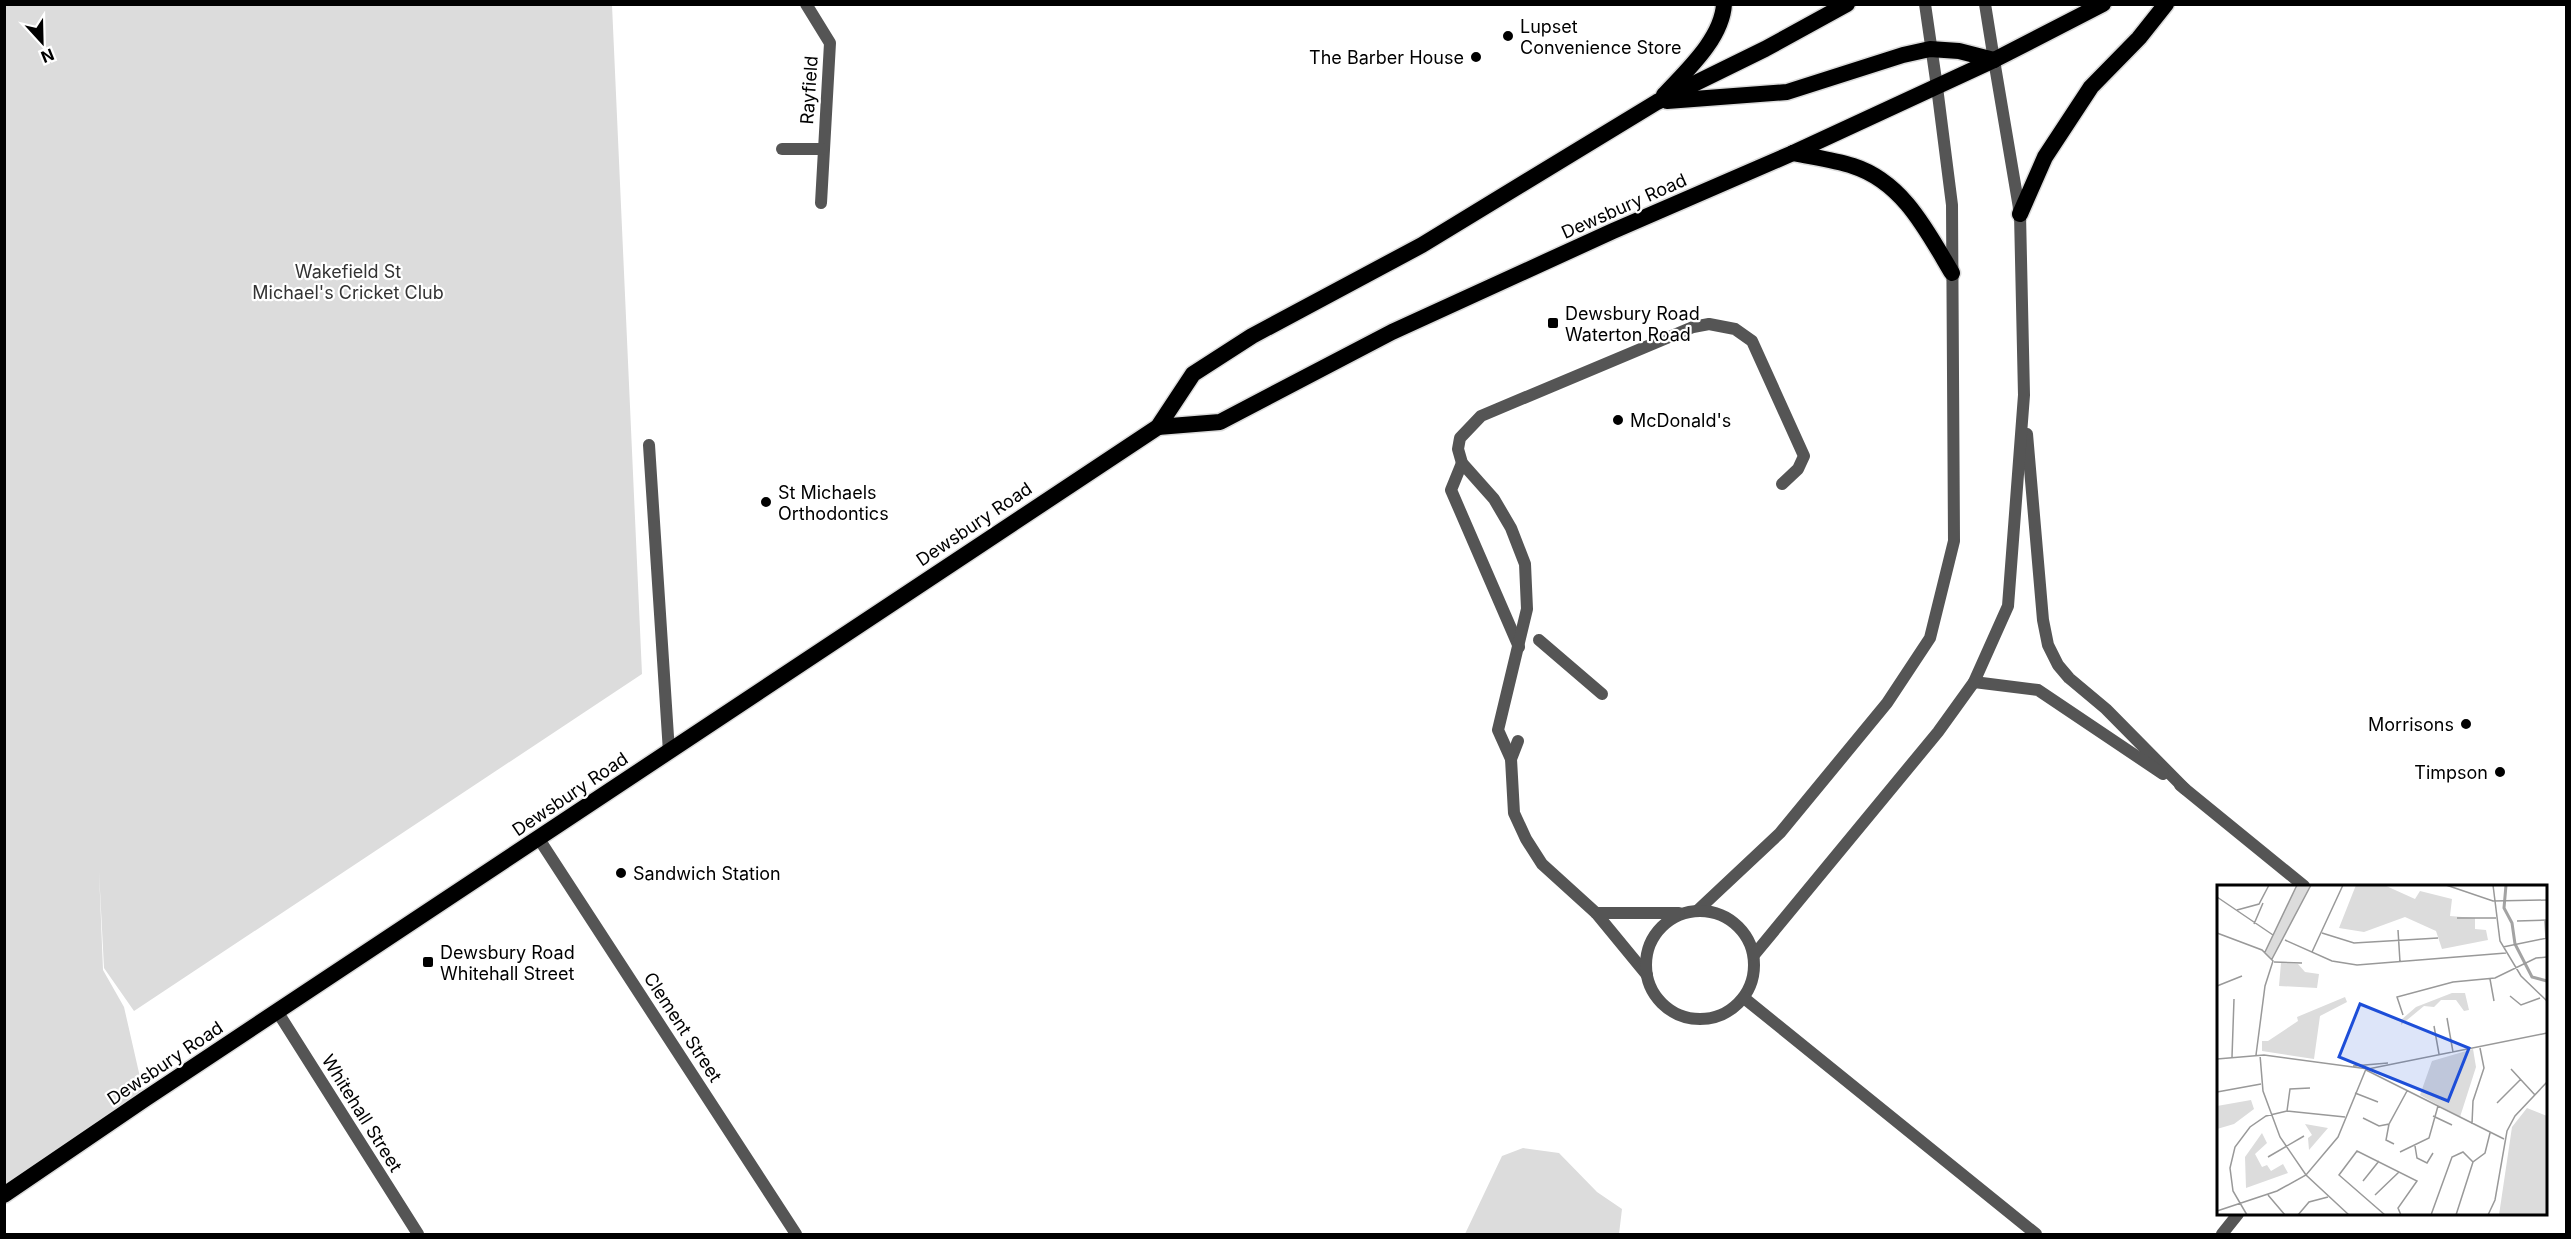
<svg xmlns="http://www.w3.org/2000/svg" width="2571" height="1239" font-family="Inter,sans-serif">
	<style>
		.green { fill: #dcdcdc }
		.lines { fill: none; stroke-linecap: round; stroke-linejoin: round }
		.trunk-casing { stroke: #dbdbdb; stroke-width: 19 }
		.service { stroke: #555; stroke-width: 12 }
		.minor { stroke: #555; stroke-width: 12 }
		.trunk { stroke: #000; stroke-width: 16 }
		.poi-dot { fill: #000; stroke: #fff; stroke-width: 2 }
		.labels { text-anchor: middle; dominant-baseline: central; stroke-width: 4.5; stroke-linejoin: round; paint-order: stroke }
		.poi-label { font-size: 18px; fill: #000; stroke: #fff; text-anchor: start }
		.street-label { font-size: 18px; fill: #000; stroke: #fff }
		.park-label { font-size: 18px; fill: #333; stroke: #fff }
		.inset-river { fill: none; stroke: #a3a3a3; stroke-width: 3 }
		.inset-road { fill: none; stroke: #999; stroke-width: 1.5 }
		.view { fill: #1d4ed8; fill-opacity: 0.15; stroke: #1d4ed8; stroke-width: 3 }
		.inset-edge { fill: none; stroke: #000; stroke-width: 3 }
	</style>
	<rect width="100%" height="100%" fill="#fff"/>
	<g class="green">
		<path d="M5,5h607l30,669 -508,337 -30,-43 -5,-97 4,99 21,37 21,92 -140,96z"/>
		<path d="M1523,1148l36,5 38,39 25,17 -3,25h-154l37,-78z"/>
	</g>
	<g class="lines">
		<defs>
			<g id="trunk">
				<path d="M1664,95c22,-24 58,-56 60,-91"/>
				<path d="M1667,101l120,-9 116,-37 27,-6 29,2 35,9"/>
				<path d="M1793,153c19,4 41,7 60,13 50,16 74,65 99,107"/>
				<path d="M2020,214l25,-57 46,-70 48,-49 27,-34"/>
				<path d="M1158,427l62,-5 172,-90 221,-101 180,-78 201,-93 109,-56"/>
				<path d="M4,1195l141,-96 1013,-672 35,-53 59,-38 170,-91 235,-143 108,-53 82,-45"/>
			</g>
		</defs>
		<use href="#trunk" class="trunk-casing"/>
		<g class="service">
			<path d="M2027,434l16,186 5,25 10,20 11,13 37,31 79,80"/>
			<path d="M649,445l20,307"/>
			<path d="M1462,463l-11,27 68,157"/>
			<path d="M1539,640l63,54"/>
			<path d="M1974,682l64,8 125,84"/>
			<path d="M1518,741l-7,18 3,54 12,26 16,25 54,49 51,62"/>
			<path d="M1511,759l-13,-29 29,-121 -2,-45 -14,-36 -17,-29 -32,-36 -4,-14 2,-11 21,-22 212,-89 16,-3 26,5 17,12 52,115 -6,13 -16,15"/>
			<path d="M2180,785l124,101"/>
			<path d="M1698,910l82,-77 107,-130 43,-65 24,-97 -2,-336 -15,-118"/>
			<circle cx="1700" cy="965" r="54"/>
			<path d="M1596,913h83"/>
			<path d="M1754,955l184,-223 36,-50 34,-76 16,-211 -4,-181 -26,-154"/>
			<path d="M1744,998l292,236"/>
			<path d="M2222,1234l16,-20"/>
		</g>
		<g class="minor">
			<path d="M806,4l24,39 -9,160"/>
			<path d="M1925,4l12,83"/>
			<path d="M1985,4l9,56"/>
			<path d="M782,149h41"/>
			<path d="M539,839l257,395"/>
			<path d="M277,1011l141,223"/>
		</g>
		<use href="#trunk" class="trunk"/>
	</g>
	<g class="poi-dot">
		<circle cx="1508" cy="36" r="6"/>
		<circle cx="1476" cy="57" r="6"/>
		<rect x="1547" y="317" width="12" height="12" rx="3"/>
		<circle cx="1618" cy="420" r="6"/>
		<circle cx="766" cy="502" r="6"/>
		<circle cx="2466" cy="724" r="6"/>
		<circle cx="2500" cy="772" r="6"/>
		<circle cx="621" cy="873" r="6"/>
		<rect x="422" y="956" width="12" height="12" rx="3"/>
	</g>
	<g class="labels">
		<g class="poi-label">
			<text x="1520" y="26">Lupset<tspan x="1520" dy="21">Convenience Store</tspan></text>
			<text x="1464" y="57" text-anchor="end">The Barber House</text>
			<text x="1565" y="313">Dewsbury Road<tspan x="1565" dy="21">Waterton Road</tspan></text>
			<text x="1630" y="420">McDonald's</text>
			<text x="778" y="492">St Michaels<tspan x="778" dy="21">Orthodontics</tspan></text>
			<text x="2454" y="724" text-anchor="end">Morrisons</text>
			<text x="2488" y="772" text-anchor="end">Timpson</text>
			<text x="633" y="873">Sandwich Station</text>
			<text x="440" y="952">Dewsbury Road<tspan x="440" dy="21">Whitehall Street</tspan></text>
		</g>
		<g class="street-label">
			<text transform="translate(809 90) rotate(-86)">Rayfield</text>
			<text transform="translate(1624 206) rotate(-24)">Dewsbury Road</text>
			<text transform="translate(974 524) rotate(-34)">Dewsbury Road</text>
			<text transform="translate(570 794) rotate(-34)">Dewsbury Road</text>
			<text transform="translate(683 1027) rotate(57)">Clement Street</text>
			<text transform="translate(165 1063) rotate(-34)">Dewsbury Road</text>
			<text transform="translate(362 1113) rotate(58)">Whitehall Street</text>
		</g>
		<g class="park-label">
			<text x="348" y="271">Wakefield St<tspan x="348" dy="21">Michael's Cricket Club</tspan></text>
		</g>
	</g>
	<g transform="translate(2217 885)">
		<rect width="330" height="330" fill="#fff"/>
		<path d="M80,0h14l-39,74 -7,-7zM139,0h28l31,14 5,-8 32,8 -2,17 25,2v11l11,1 2,10 -46,9 -6,-18 -31,-14 -41,15 -25,-4zM64,78l17,1 7,8 14,2 -2,14 -38,-2zM235,108h13l4,17 -5,1 -8,-11h-15l-7,7 -10,-1 -23,19v-5l15,-13zM128,112l2,5 -27,14 -6,43 -52,-8v-10h6l30,-20 -1,-4zM256,164l3,18 -16,50 -40,-22 12,-34zM34,215l3,9 -20,15 -17,5v-23zM310,223l20,8v99h-48l13,-88zM88,239l23,4 -19,22 -1,-12 4,-3zM45,248l5,10 -12,11 7,13 5,-2 4,6 12,-7 5,9 -42,15 -1,-31z" fill="#dcdcdc"/>
		<path class="inset-river" d="M289,0l-2,23 8,15 3,21 17,33 15,4"/>
		<path class="inset-road" d="M229,0l47,16 54,-1M276,0l7,56 21,35 26,25M0,12l56,38M20,25l22,-6 10,-19M240,33h39M328,35l1,18M300,36l30,-1M37,39l9,-21M181,45l2,32M0,48l45,17 11,11 -8,25 -9,69M105,48l32,10 84,-5M68,55l47,21 25,4 149,-12M286,62l44,-9M48,67l32,-67M95,67l31,-67M55,74l39,-74M57,77l28,1M273,94l4,22M0,101l25,-10M293,111l11,9 19,-7M186,130l-6,-18 56,-15 42,-4 41,-20 11,-1M230,133l6,34M217,141l5,28M43,170l3,36 17,46 26,38 43,40M15,172l2,-58M0,174l47,-4 104,14 179,-36M136,181l35,-3M294,184l24,26M149,185l138,69M0,207l44,-8M138,208l23,9M280,218l24,-24M70,226l3,-22 20,-1M216,231l19,9M146,233l16,8 10,-2 18,-33M172,239l-3,16 8,4M255,239l1,-23 11,-33 -4,-20M198,261l2,12 10,5 6,-10M183,267l29,-14 9,-32M51,272l36,-21M146,296l16,-20M51,310l17,20M158,310l24,-23M0,326l60,-20 29,-16 32,-38 28,-68M30,330l-14,-24 -3,-23 5,-21 15,-20 16,-11 21,-5 58,6M81,330l11,-13 19,-5M168,330l-46,-40 18,-24 60,30 -19,27 3,7M214,330l21,-58 11,-5 10,10M239,330l17,-53 12,-9 5,-20M271,330l7,-15 12,-69 8,-15 32,-34"/>
		<path class="view" d="M143,119l109,44 -21,53 -109,-44z"/>
		<rect width="330" height="330" class="inset-edge"/>
	</g>
	<rect width="2571" height="1239" fill="none" stroke="#000000" stroke-width="12"/>
	<g transform="translate(42 42) rotate(158)" stroke="#ffffff" stroke-width="4.5" paint-order="stroke">
	<path d="M0-4.5L10 22L0 15L-10 22Z" fill="#000000"/>
	<text y="-9" font-size="16" font-weight="bold" text-anchor="middle" fill="#000000">N</text>
	</g>
</svg>
